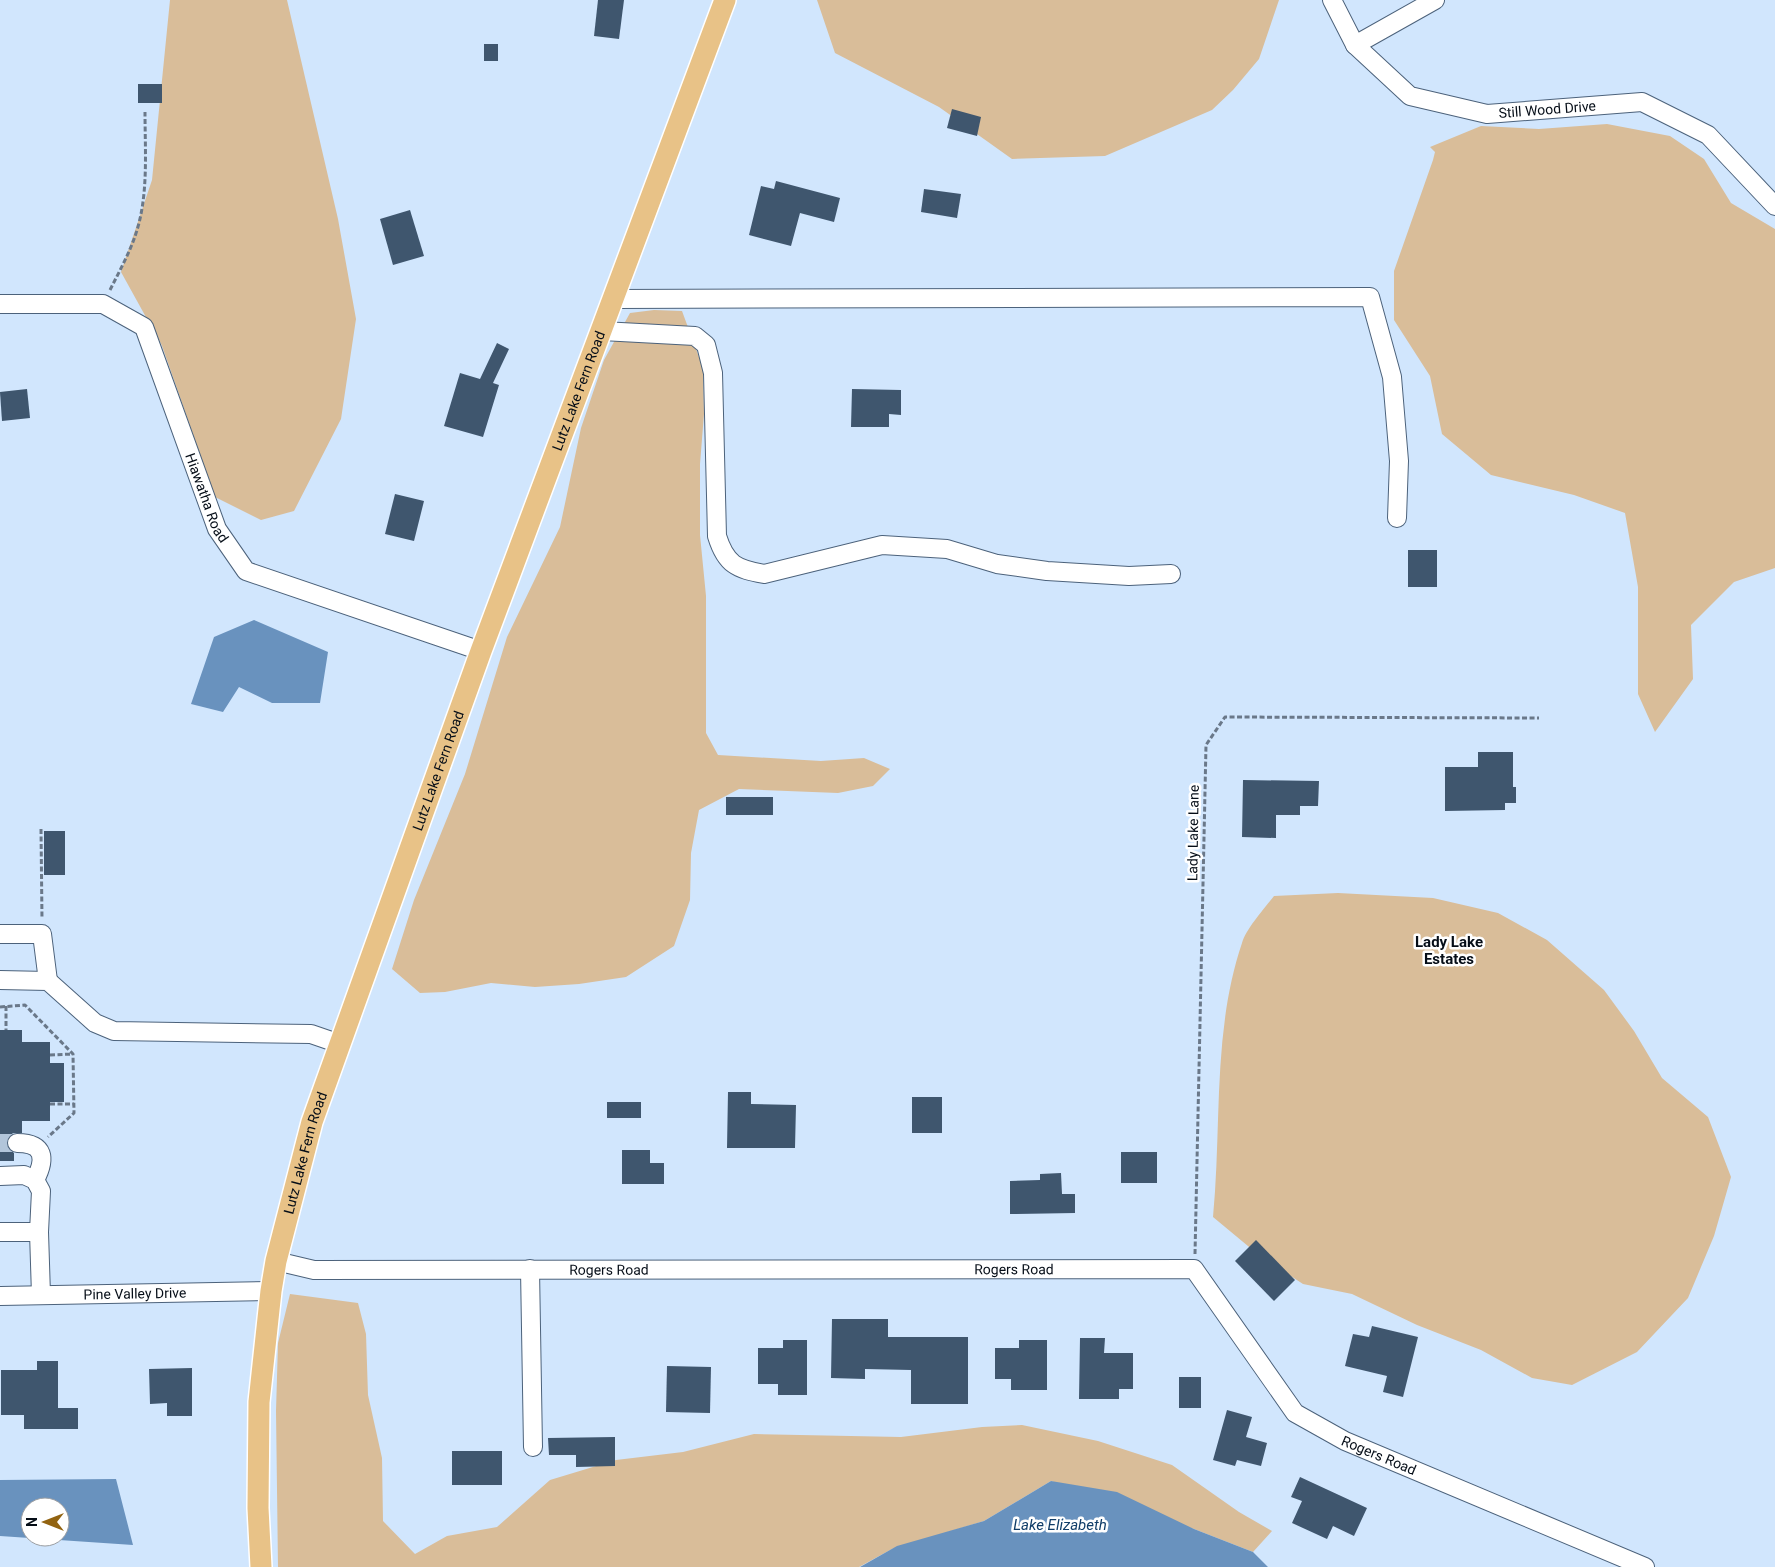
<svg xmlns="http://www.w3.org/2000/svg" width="1775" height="1567" font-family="Roboto,sans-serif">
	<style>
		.green { fill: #d9bd99 }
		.water { fill: #6992be; fill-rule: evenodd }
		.building { fill: #3f566e }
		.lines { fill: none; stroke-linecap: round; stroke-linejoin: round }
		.minor-tunnel { stroke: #b2c5da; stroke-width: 18; stroke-dasharray: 18 9; stroke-linecap: butt }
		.minor-casing { stroke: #4c627b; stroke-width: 20 }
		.major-casing { stroke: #fff; stroke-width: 24 }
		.path { stroke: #6a7889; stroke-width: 3; stroke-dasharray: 5 2.5; stroke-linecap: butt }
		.minor { stroke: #fff; stroke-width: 18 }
		.major { stroke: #e8c287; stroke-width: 21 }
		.labels { text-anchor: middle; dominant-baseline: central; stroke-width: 5; stroke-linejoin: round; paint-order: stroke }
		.street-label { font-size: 14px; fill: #050d17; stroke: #fff }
		.neighbourhood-label { font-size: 15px; font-weight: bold; fill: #050d17; stroke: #fff }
		.water-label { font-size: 15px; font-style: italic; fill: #103d68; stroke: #fff }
	</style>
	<rect width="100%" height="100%" fill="#d1e6fd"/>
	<g class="green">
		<path d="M170,0h117l51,219 18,100 -15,100 -47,92 -33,9 -46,-23 -53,-151 -10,-21 -5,-6 -26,-47 31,-92z"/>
		<path d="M817,0h462l-20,59 -26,31 -21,20 -107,46 -93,3 -73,-52 -104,-54z"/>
		<path d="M1607,124l63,12 34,23 27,44 44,26v339l-41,14 -43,43 2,54 -38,53 -17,-38v-107l-13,-74 -51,-18 -83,-20 -49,-41 -12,-58 -36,-56v-49l39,-111 2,-8 -5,-5 51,-21 58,3z"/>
		<path d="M654,310l28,1 21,57 1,46 -4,50v71l6,61v137l12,22 103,6 43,-3 26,11 -17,17 -35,7 -99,-4 -40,21 -8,43 -1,47 -16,46 -48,31 -47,7 -44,3 -44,-4 -46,9 -25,1 -28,-24 22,-69 51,-126 42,-137 53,-110 21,-99 23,-68 26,-47z"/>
		<path d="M1338,893l95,5 65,15 49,27 57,50 30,41 28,47 46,39 23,60 -17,59 -26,62 -51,54 -65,33 -40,-7 -51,-28 -64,-25 -65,-31 -49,-10 -43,-28 -47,-39c9,-91 -1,-185 29,-274 4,-14 22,-34 32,-47z"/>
		<path d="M290,1294l68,9 8,31 2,61 14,63 1,63 32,33 32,-18 50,-9 53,-47 66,-20 67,-8 71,-18 147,3 81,-10 40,-2 76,16 74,24 67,47 33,19 -19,21 -59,-23 -143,-48 -67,40 -92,28 -33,18h-581l-2,-156 2,-68z"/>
	</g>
	<g class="water">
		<path d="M254,620l74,32 -8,51h-48l-33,-16 -16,25 -32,-8 23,-67z"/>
		<path d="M116,1479l17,66 -133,-9v-56zM30,1507h30v30h-30z"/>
		<path d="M1051,1481l66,11 77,37 59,23 15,15h-408l37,-21 87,-25z"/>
	</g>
	<g class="building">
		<path d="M598,0h26l-5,39 -25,-3z"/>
		<rect x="484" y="44" width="14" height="17"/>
		<rect x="138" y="84" width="24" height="19"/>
		<path d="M952,109l29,8 -4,19 -30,-8z"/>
		<path d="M776,181l64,17 -6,24 -34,-9 -9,33 -42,-11 12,-49 13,3z"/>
		<path d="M924,189l37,5 -4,24 -36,-6z"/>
		<path d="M410,210l14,46 -31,9 -13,-46z"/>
		<path d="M497,343l12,6 -16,34 6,2 -16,52 -39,-11 16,-53 20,6z"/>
		<path d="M27,389l3,29 -28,3 -2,-29z"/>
		<path d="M852,389l49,1v25l-12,-1v13h-38z"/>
		<path d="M395,494l29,7 -10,40 -29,-7z"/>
		<rect x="1408" y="550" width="29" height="37"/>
		<path d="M1478,752h35v35h3v16h-11v7l-60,1v-44h33z"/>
		<path d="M1243,780l76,1 -1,25h-18v9h-24v23l-34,-1z"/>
		<rect x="726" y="797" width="47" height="18"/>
		<rect x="44" y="831" width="21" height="44"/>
		<path d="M0,1030h22v12h28v21h14v39h-14v19h-28v12h-9l-4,4 -2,10 7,6v8h-14z"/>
		<path d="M728,1092h23v12l45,1 -1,43h-68z"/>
		<rect x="912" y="1097" width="30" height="36"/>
		<rect x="607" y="1102" width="34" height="16"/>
		<path d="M622,1150h28v13h14v21h-42z"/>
		<rect x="1121" y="1152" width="36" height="31"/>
		<path d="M1061,1173l1,21h13v19l-65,1v-33l30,-1v-6z"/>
		<path d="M1256,1240l39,40 -21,21 -39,-40z"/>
		<path d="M832,1319h56v18h80v67h-57v-34l-46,-1v10l-34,-1z"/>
		<path d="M1372,1326l46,11 -15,60 -20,-5 4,-16 -42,-10 8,-32 16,3z"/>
		<path d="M1080,1338h25l-1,15h29v36h-14v10h-40z"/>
		<path d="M783,1340h24v55h-29v-11h-20v-36h25z"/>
		<path d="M1019,1340h28v50h-36v-11h-16v-31h24z"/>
		<path d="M37,1361h21v47h20v21h-54v-14h-23v-45h36z"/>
		<path d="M667,1366l44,1 -1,46 -44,-1z"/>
		<path d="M192,1368v48h-25v-13l-17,1 -1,-35z"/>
		<rect x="1179" y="1377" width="22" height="31"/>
		<path d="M1227,1410l25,7 -6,20 21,6 -6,23 -24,-6 -2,6 -22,-6z"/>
		<path d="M615,1437v29l-39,1v-12h-27l-1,-17z"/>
		<rect x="452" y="1451" width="50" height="34"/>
		<path d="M1300,1477l67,31 -13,28 -21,-10 -6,13 -35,-16 10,-22 -11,-4z"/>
	</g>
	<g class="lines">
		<path class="minor-tunnel" d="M0,1143h17"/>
		<defs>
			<g id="minor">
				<path id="s1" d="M1332,0l23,45 55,51 77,18 155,-12 66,33 67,71"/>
				<path d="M1355,45l80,-45"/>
				<path d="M614,299l756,-2 22,80 7,84 -2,57"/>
				<path id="s2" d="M0,304h103l41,23 73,202 29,42 235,80"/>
				<path d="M602,331l93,5 11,9 7,28 4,163c9,29 20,33 47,38l118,-29 65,4 50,15 50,7 82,5 42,-2"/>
				<path d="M0,934h42l6,47"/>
				<path d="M0,980l48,1 47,42 19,8 197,3 29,10"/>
				<path d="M17,1143c28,0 29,16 18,37"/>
				<path d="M0,1176l24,-1 11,5 6,11 -2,41"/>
				<path d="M0,1232h39l2,63"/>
				<path id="s3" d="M276,1261l38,9 880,-1 101,144 50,28 300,126"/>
				<path d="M530,1269l3,178"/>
				<path id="s4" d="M0,1296l271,-5"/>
			</g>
			<g id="major">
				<path id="s5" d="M261,1567l-3,-59 1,-106 12,-111 5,-30 36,-139 169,-471 244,-651"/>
			</g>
		</defs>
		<use href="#minor" class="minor-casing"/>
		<use href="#major" class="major-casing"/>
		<g class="path">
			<path d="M110,290c11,-22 23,-43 29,-67 9,-36 6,-74 6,-111"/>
			<path d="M41,829l1,90"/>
			<path d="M6,1006v24"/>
			<path d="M0,1007l25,-2 48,49 1,59 -26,24"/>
			<path d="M50,1055l23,-1"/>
			<path d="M50,1104h24"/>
			<path d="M1195,1254l11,-509 19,-28 314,1"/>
		</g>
		<use href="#minor" class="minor"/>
		<use href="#major" class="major"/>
	</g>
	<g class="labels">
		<g class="street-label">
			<text stroke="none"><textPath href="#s1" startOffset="265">Still Wood Drive</textPath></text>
			<text stroke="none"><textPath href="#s5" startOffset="1229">Lutz Lake Fern Road</textPath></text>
			<text stroke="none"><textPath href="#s2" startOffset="332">Hiawatha Road</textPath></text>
			<text stroke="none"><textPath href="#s5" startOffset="824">Lutz Lake Fern Road</textPath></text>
			<text transform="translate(1193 833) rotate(-89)">Lady Lake Lane</text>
			<text stroke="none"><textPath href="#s5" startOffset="419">Lutz Lake Fern Road</textPath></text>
			<text stroke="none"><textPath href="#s3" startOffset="334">Rogers Road</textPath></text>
			<text stroke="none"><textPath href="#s3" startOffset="739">Rogers Road</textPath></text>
			<text stroke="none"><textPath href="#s4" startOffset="135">Pine Valley Drive</textPath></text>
			<text stroke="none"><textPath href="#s3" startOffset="1189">Rogers Road</textPath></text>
		</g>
		<g class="neighbourhood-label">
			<text x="1449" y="942">Lady Lake<tspan x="1449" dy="17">Estates</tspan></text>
		</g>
		<g class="water-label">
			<text x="1060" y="1525">Lake Elizabeth</text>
		</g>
	</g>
	<g transform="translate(45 1522) rotate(270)"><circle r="24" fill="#ffffff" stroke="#9b9ea2"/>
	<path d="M0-4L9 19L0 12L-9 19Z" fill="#926311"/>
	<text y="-8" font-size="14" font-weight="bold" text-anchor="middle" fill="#050d17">N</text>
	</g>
</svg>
